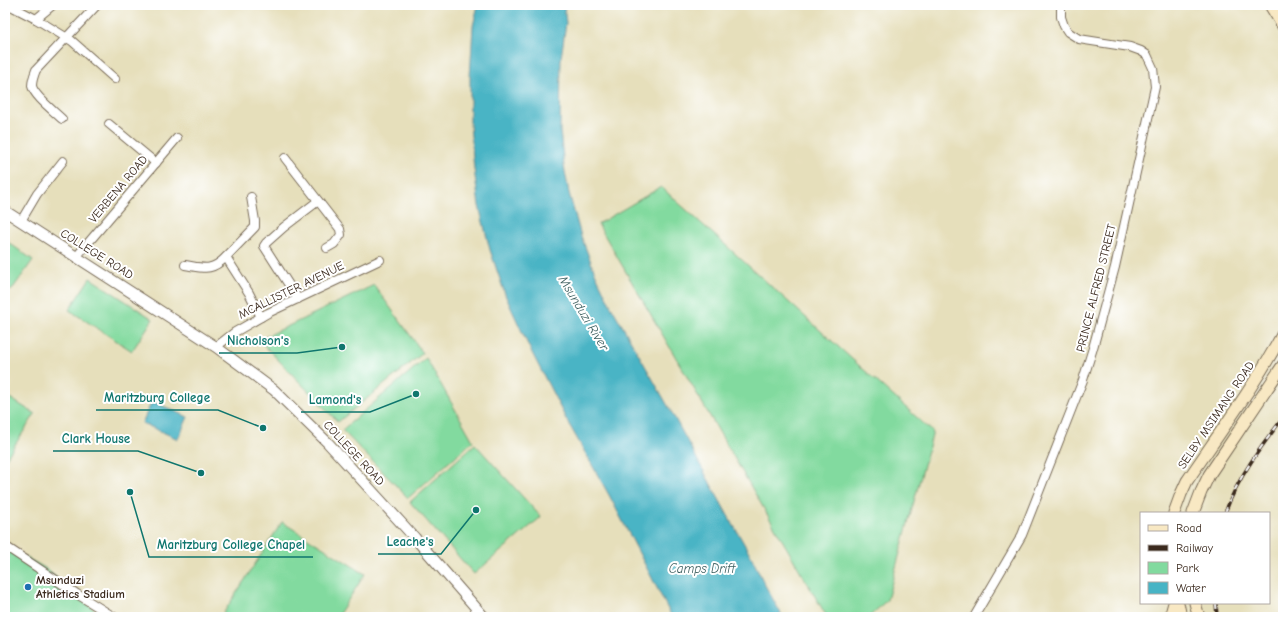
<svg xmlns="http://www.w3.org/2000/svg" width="1288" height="622" font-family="'Comic Neue',sans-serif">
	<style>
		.green { fill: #82da9f; stroke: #5e825e }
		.water { fill: #48b4c5; stroke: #426f72 }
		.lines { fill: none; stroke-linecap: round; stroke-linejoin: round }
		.minor-casing { stroke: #776955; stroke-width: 10 }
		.tertiary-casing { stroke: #776955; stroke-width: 12 }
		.secondary-casing { stroke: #776955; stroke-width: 13 }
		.minor { stroke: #fff; stroke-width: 8 }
		.tertiary { stroke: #fff; stroke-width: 10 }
		.secondary { stroke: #f8e8c3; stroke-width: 11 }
		.rail-casing { stroke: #3b2a1e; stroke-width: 3.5 }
		.rail { stroke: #fff; stroke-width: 2; stroke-dasharray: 6; stroke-linecap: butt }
		.poi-dot { fill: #1f6fb2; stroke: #fff; stroke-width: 1.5 }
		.labels { text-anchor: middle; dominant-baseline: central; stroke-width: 4; stroke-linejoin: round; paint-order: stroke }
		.street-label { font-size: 12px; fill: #3b2a1e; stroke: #fff }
		.poi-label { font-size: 12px; font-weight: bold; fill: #3b2a1e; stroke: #fff; text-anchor: start }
		.water-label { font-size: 13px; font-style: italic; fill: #406161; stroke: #fff }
		.leader { fill: none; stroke: #0f766e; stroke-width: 1.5 }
		.callout-dot { fill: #0f766e; stroke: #fff; stroke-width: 1.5 }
		.callout-label { font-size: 13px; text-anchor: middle; font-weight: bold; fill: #0f766e; stroke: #fff; stroke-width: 4; stroke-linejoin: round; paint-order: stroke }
	</style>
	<rect width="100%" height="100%" fill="#fff"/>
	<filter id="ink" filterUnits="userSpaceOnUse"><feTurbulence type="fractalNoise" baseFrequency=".025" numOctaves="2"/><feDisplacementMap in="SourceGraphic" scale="8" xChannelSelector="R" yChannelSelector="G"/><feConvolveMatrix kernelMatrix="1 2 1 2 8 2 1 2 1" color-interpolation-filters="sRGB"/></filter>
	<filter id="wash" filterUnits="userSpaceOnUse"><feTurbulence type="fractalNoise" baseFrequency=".012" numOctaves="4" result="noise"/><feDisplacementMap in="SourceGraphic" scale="16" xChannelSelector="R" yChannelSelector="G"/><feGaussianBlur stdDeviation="0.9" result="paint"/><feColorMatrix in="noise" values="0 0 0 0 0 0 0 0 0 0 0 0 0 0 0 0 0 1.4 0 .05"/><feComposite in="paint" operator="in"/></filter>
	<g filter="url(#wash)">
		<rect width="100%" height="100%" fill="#e6dfbb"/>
		<g class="green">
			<path d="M661,187l272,245 -46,168 -18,17h-42l-229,-393z"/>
			<path d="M5,240l28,20 -22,31 -6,-4z"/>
			<path d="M90,278l63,41 -21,32 -63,-41z"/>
			<path d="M374,285l49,68 -85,69 -79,-82z"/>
			<path d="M426,358l47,83 -65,57 -66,-68z"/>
			<path d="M5,395l30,19 -30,46z"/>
			<path d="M475,444l66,73 -67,57 -64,-72z"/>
			<path d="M282,522l83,52 -28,43h-116z"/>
			<path d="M5,546l40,22 58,49h-98z"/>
		</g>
		<g class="water">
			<path d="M478,5h86l2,18 -5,35 -1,73 4,35 5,27 12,43 15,39 15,31 61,107 54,99 24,42 15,31 18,32h-111l-63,-122 -43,-76 -37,-72 -23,-50 -16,-47 -11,-44 -5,-37 -4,-44v-48l3,-51z"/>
			<path d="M152,401l36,16 -10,22 -36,-16z"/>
		</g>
	</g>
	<g filter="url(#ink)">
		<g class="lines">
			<defs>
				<g id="minor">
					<path d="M9,5l27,14 36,22 43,38"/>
					<path d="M36,19l17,-14"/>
					<path d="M62,119c-8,-8 -28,-23 -30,-33 0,-6 2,-11 4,-16l61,-65"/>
					<path d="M109,124l47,39"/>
					<path d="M285,158l55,71 1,6 -7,9 -7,4"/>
					<path d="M251,197l4,24v6l-29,30 23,36 12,24"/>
					<path d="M21,221l16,-27 26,-33"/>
					<path d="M77,256l100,-118"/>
					<path d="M185,265c19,3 26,7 41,-8"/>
					<path d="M298,299l-34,-53 2,-3 18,-16 34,-26"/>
					<path d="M216,347l19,-15 33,-19 112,-53"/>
					<path d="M5,546l72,48 37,23"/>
					<path d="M974,617l41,-70 7,-12 61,-155 10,-32 22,-81 40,-180 -2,-19 -6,-13 -6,-4 -11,-4 -51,-8 -11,-7 -4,-6 -3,-9v-12"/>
				</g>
				<path id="tertiary" d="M5,211l211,136 58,43 54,53 87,95 69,79"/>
				<g id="secondary">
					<path d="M1270,5l13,21"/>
					<path d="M1174,513l7,-19 6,-13c33,-49 68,-96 96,-148"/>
					<path d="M1193,513l8,-21 8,-17 74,-110"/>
					<path d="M1178,603l3,14"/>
					<path d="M1195,603l4,14"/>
					<path d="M1170,617l4,-14"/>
				</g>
			</defs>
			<use href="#minor" class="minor-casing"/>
			<use href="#tertiary" class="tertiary-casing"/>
			<use href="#secondary" class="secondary-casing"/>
			<use href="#minor" class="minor"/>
			<use href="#tertiary" class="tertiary"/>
			<use href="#secondary" class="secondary"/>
			<defs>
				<g id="rail">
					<path d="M1225,513c13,-36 35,-65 58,-95"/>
					<path d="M1216,603l1,14"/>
				</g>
			</defs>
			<use href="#rail" class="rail-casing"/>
			<use href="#rail" class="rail"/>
		</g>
	</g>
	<circle class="poi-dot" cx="28" cy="587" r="4"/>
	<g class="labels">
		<g class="street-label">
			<text transform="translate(118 189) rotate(-50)">VERBENA ROAD</text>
			<text transform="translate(97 254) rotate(32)">COLLEGE ROAD</text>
			<text transform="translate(1096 288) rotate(-76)">PRINCE ALFRED STREET</text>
			<text transform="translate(291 290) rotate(-26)">MCALLISTER AVENUE</text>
			<text transform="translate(1216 415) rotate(-56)">SELBY MSIMANG ROAD</text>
			<text transform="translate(354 453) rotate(47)">COLLEGE ROAD</text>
		</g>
		<g class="poi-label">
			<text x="36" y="580">Msunduzi<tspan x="36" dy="14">Athletics Stadium</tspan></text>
		</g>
		<g class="water-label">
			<text transform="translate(584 313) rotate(59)">Msunduzi River</text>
			<text x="702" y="568">Camps Drift</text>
		</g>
	</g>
	<path class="leader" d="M342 347L297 353H219M263 428L218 410H96M416 394L370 412H301M201 473L138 451H53M476 510L441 554H378M130 492L149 557H313"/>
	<g class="callout-dot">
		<circle cx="342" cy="347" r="4"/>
		<circle cx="263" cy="428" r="4"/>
		<circle cx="416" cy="394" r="4"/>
		<circle cx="201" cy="473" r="4"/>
		<circle cx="476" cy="510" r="4"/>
		<circle cx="130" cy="492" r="4"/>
	</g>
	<g class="callout-label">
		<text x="258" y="345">Nicholson's</text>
		<text x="157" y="402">Maritzburg College</text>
		<text x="335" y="404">Lamond's</text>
		<text x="96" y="443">Clark House</text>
		<text x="410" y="546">Leache's</text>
		<text x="231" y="549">Maritzburg College Chapel</text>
	</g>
	<rect width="1288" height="622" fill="none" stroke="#fff" stroke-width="20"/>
	<rect x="1140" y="512" width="130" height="92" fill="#ffffff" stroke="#b1aaa5"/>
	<rect x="1148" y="525" width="20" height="6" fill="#f8e8c3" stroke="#b1aaa5"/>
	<text x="1176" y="532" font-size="12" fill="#3b2a1e">Road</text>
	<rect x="1148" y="545" width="20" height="6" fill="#3b2a1e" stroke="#b1aaa5"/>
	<text x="1176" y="552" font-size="12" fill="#3b2a1e">Railway</text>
	<rect x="1148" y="562" width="20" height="12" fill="#82da9f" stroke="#b1aaa5"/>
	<text x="1176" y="572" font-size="12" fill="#3b2a1e">Park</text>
	<rect x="1148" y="582" width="20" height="12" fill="#48b4c5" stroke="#b1aaa5"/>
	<text x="1176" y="592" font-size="12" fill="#3b2a1e">Water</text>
</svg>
